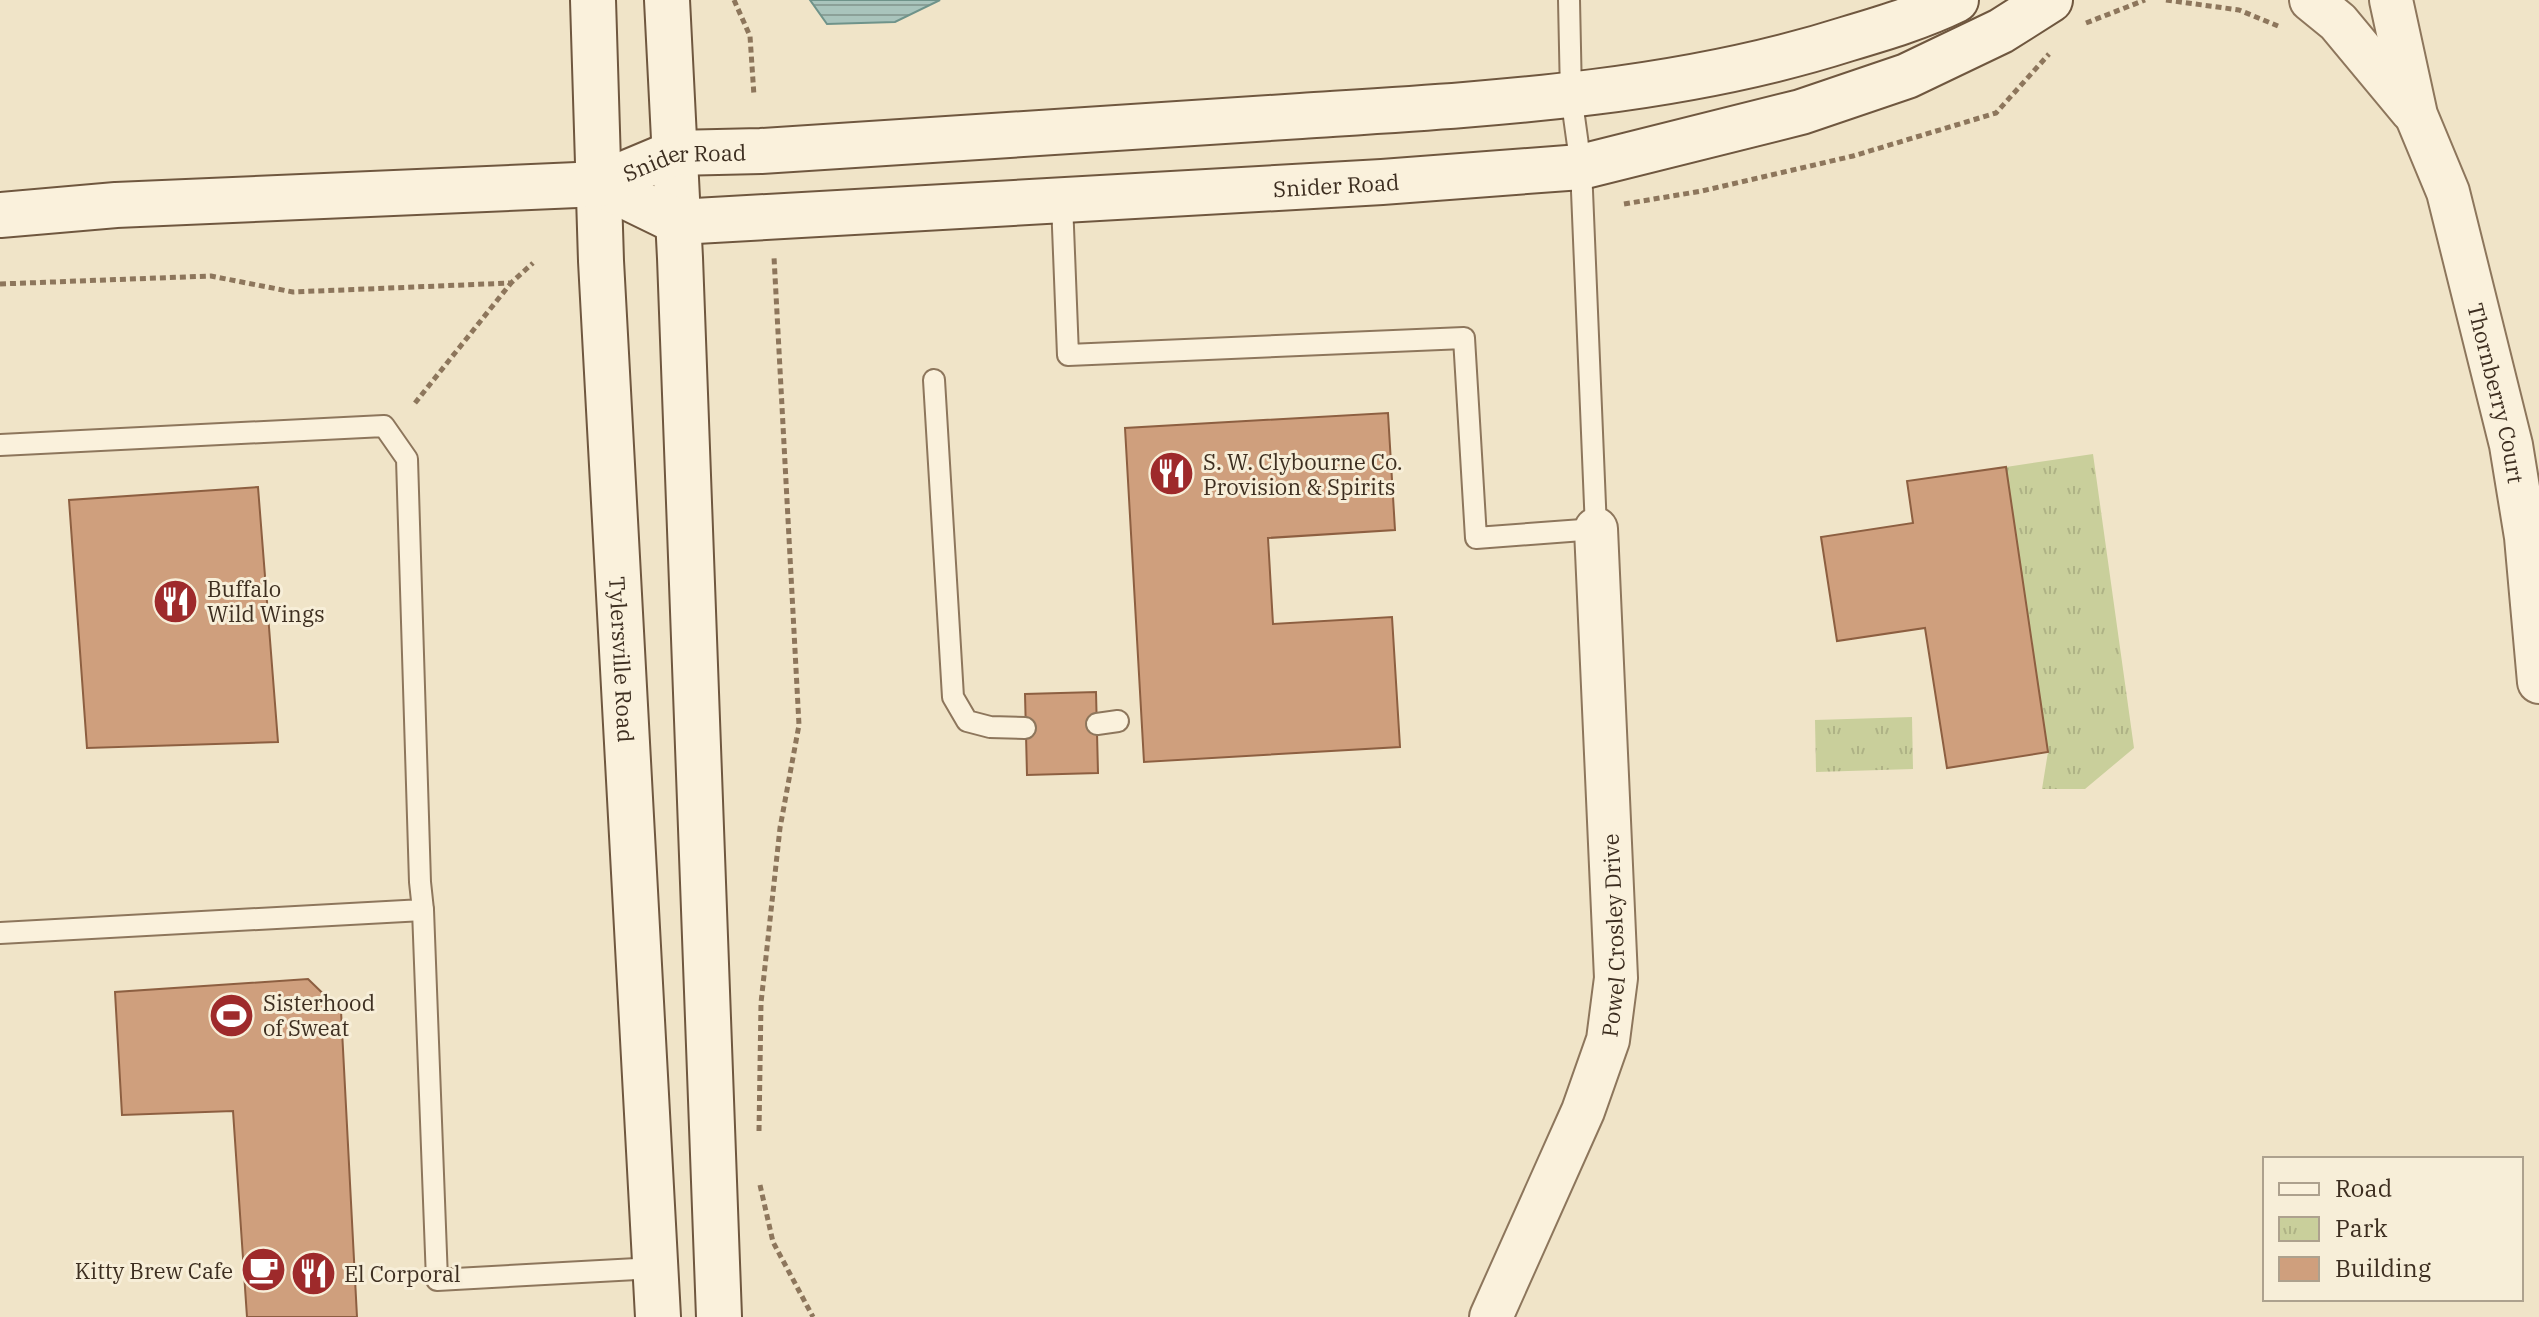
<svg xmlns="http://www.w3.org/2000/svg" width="2539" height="1317" font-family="'IBM Plex Serif',serif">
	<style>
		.park { fill: url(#park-tufts) }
		.water { fill: url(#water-rules); stroke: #6f938a; stroke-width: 2 }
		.building { fill: #cf9f7d; stroke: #8d5f41; stroke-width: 2 }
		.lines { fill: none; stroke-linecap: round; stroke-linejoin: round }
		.lane-casing { stroke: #8d765c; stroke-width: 24 }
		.street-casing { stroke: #8d765c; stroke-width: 46 }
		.secondary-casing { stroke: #6f573f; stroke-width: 48 }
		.path { stroke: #8d765c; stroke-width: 5; stroke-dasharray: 6 4; stroke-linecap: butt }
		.lane { stroke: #faf1dc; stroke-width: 20 }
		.street { stroke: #faf1dc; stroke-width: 42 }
		.secondary { stroke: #faf1dc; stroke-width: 44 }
		.labels { text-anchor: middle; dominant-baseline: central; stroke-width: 6; stroke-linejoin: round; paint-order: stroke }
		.street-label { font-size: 22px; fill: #3d2e20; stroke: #f7eed8 }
		.poi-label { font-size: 22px; fill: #3d2e20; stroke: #f7eed8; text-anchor: start }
	</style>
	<defs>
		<pattern id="park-tufts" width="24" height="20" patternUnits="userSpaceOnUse" patternTransform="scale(2)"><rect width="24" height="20" fill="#c9cf9b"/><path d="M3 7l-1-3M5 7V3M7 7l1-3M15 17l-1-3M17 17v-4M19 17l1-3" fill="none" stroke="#aeb285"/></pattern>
		<pattern id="water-rules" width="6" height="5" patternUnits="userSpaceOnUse" patternTransform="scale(2)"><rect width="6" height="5" fill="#a9c4bc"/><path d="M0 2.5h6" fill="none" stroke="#8ba098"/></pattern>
	</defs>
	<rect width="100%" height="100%" fill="#f0e4c8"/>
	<g class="park">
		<path d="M2093,454l41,294 -49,41h-43l6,-37 -42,-285z"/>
		<path d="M1912,717l1,52 -97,3 -1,-52z"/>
	</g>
	<path class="water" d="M810,0h130l-45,22 -68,2z"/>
	<g class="building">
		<path d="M1388,413l7,117 -127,8 5,86 119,-7 8,130 -256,15 -19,-334z"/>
		<path d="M2006,467l42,285 -101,16 -22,-140 -88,13 -16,-104 92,-14 -6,-42z"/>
		<path d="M258,487l20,255 -191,6 -18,-248z"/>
		<path d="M1096,692l2,81 -71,2 -2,-81z"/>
		<path d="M308,979l33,32 16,306h-110l-14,-206 -111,4 -7,-123z"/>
	</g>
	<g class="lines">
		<defs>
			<g id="lane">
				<path d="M1062,202l6,153 396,-17 12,200 120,-9 -15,-362 -10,-72 -2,-95"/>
				<path d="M934,380l19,317 14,24 23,6 35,1"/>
				<path d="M0,445l384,-19 23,33 13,423 3,28 -423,23"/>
				<path d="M1097,724l21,-3"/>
				<path d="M423,910l14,370 218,-12"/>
			</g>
			<g id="street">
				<path d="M2311,0l27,22 74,89"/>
				<path id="s1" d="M2391,0l25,115 32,77 63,253 15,92 13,145"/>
				<path id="s2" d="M1491,1317l92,-206 25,-71 8,-62 -20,-449"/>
			</g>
			<g id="secondary">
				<path id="s3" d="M593,0l8,261 57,1056"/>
				<path d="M667,0l13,258 39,1059"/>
				<path id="s4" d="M600,184l78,38 704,-40 199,-15 220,-55 106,-36 94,-45 49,-31"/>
				<path id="s5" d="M0,215l116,-10 484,-21 74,-31 87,-2c180,-12 360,-24 540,-35 184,-12 370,-21 546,-77 37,-11 74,-22 109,-39"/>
			</g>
		</defs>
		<use href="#lane" class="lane-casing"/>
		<use href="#street" class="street-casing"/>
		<use href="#secondary" class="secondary-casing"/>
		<g class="path">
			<path d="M734,0l16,36 4,60"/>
			<path d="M2166,0l73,10 39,16"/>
			<path d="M2086,23l59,-23"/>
			<path d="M1624,204l78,-13 151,-35 143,-43 53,-59"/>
			<path d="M0,284l211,-8 82,16 218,-9 22,-20"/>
			<path d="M415,403l96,-120"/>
			<path d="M759,1131l2,-128 19,-175 19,-103 -25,-468"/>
			<path d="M760,1185l13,57 40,75"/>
		</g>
		<use href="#lane" class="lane"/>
		<use href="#street" class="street"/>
		<use href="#secondary" class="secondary"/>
	</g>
	<defs>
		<symbol id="restaurant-disc" viewBox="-11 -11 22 22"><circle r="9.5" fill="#9e2a2b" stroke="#f7eed8"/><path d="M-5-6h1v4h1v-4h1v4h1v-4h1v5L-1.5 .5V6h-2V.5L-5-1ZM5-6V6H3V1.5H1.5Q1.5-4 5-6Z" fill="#fff"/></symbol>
		<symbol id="stadium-disc" viewBox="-11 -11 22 22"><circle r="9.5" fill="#9e2a2b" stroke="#f7eed8"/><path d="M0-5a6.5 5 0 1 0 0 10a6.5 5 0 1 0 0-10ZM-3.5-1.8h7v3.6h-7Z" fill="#fff"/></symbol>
		<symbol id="cafe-disc" viewBox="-11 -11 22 22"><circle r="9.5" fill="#9e2a2b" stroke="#f7eed8"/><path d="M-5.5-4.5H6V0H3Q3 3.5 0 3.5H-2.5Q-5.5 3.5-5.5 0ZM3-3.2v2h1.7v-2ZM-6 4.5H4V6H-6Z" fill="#fff"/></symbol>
	</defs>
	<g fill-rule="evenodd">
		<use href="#restaurant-disc" x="1146" y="448" width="51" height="51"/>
		<use href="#restaurant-disc" x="150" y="576" width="51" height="51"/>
		<use href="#stadium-disc" x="206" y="990" width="51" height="51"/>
		<use href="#cafe-disc" x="238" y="1244" width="51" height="51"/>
		<use href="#restaurant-disc" x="288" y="1248" width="51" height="51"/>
	</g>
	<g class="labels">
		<g class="street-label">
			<text stroke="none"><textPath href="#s5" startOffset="690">Snider Road</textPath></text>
			<text stroke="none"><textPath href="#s4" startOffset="746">Snider Road</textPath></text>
			<text stroke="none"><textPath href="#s1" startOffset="408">Thornberry Court</textPath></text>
			<text stroke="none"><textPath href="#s3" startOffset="660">Tylersville Road</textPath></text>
			<text stroke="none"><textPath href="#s2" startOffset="406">Powel Crosley Drive</textPath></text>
		</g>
		<g class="poi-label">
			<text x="1203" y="461">S. W. Clybourne Co.<tspan x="1203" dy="25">Provision &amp; Spirits</tspan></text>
			<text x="207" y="588">Buffalo<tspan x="207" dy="25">Wild Wings</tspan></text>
			<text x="263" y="1002">Sisterhood<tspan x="263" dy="25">of Sweat</tspan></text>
			<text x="233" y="1270" text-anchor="end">Kitty Brew Cafe</text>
			<text x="344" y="1273">El Corporal</text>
		</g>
	</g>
	<rect x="2263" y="1157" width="260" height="144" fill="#f7eed8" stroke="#ada18e" stroke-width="2"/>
	<rect x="2279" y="1183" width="40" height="12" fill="#faf1dc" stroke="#ada18e" stroke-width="2"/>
	<text x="2335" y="1197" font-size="24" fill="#3d2e20">Road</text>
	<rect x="2279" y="1217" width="40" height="24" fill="url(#park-tufts)" stroke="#ada18e" stroke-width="2"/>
	<text x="2335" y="1237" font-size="24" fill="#3d2e20">Park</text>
	<rect x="2279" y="1257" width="40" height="24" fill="#cf9f7d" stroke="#ada18e" stroke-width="2"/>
	<text x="2335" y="1277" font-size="24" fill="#3d2e20">Building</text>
</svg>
